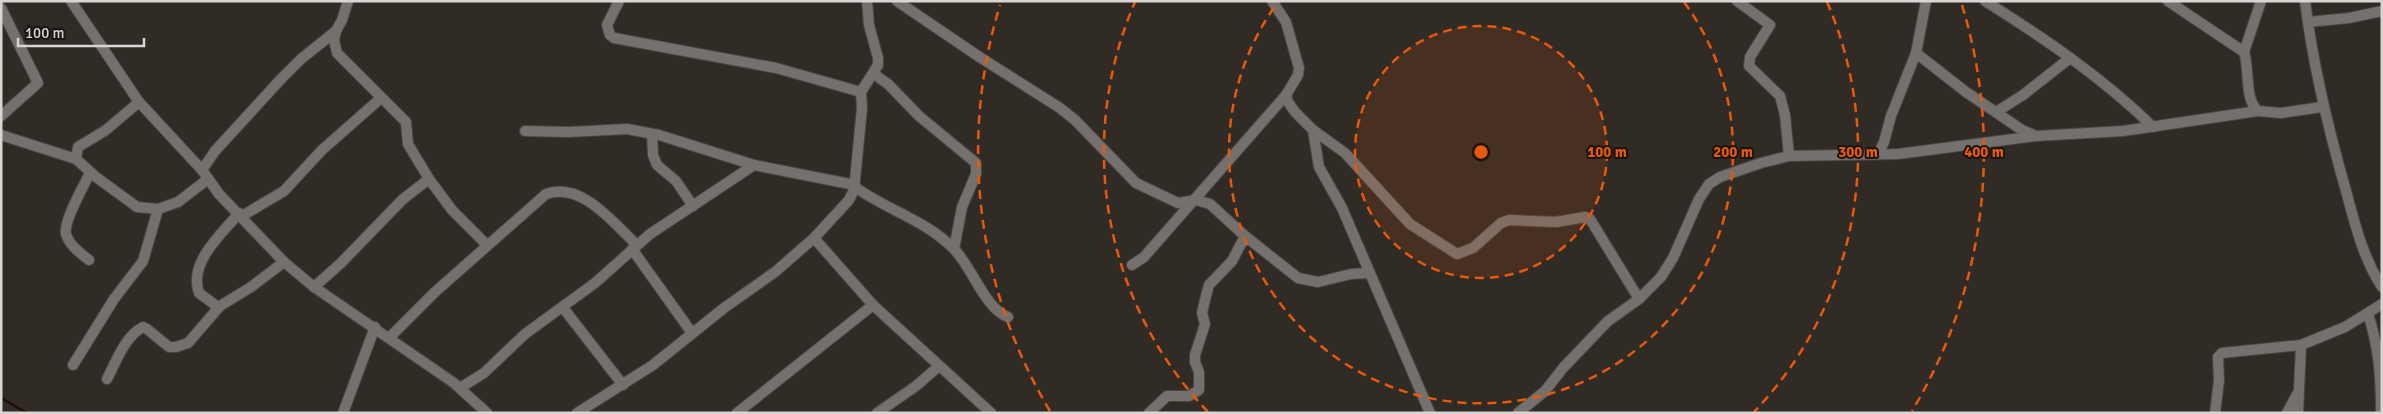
<svg xmlns="http://www.w3.org/2000/svg" width="2383" height="414" font-family="Signika,sans-serif">
	<style>
		.lines { fill: none; stroke-linecap: round; stroke-linejoin: round }
		.stream { stroke: #230c00; stroke-width: 2.5 }
		.minor-casing { stroke: #4c4642; stroke-width: 12 }
		.minor { stroke: #74706e; stroke-width: 10 }
		.ring { fill: none; stroke: #e8590c; stroke-width: 2.5; stroke-dasharray: 9 6 }
		.centre { fill: #e8590c; stroke: #171412; stroke-width: 2.5 }
		.ring-label { font-size: 15px; text-anchor: middle; font-weight: bold; fill: #e8590c; stroke: #171412; stroke-width: 4; stroke-linejoin: round; paint-order: stroke }
	</style>
	<rect width="100%" height="100%" fill="#312b26"/>
	<g class="lines">
		<path class="stream" d="M1,398l26,15"/>
		<defs>
			<g id="minor">
				<path d="M71,1l68,101 63,68 17,24 65,68 30,25 140,96 33,30"/>
				<path d="M619,1l-12,24 3,10 4,3 162,30 85,24"/>
				<path d="M897,1l84,57 79,50 15,12 61,63 42,20 18,-3 14,4 35,32 53,42 20,4 33,-8 18,-1"/>
				<path d="M1272,1l14,21 13,46 -1,7 -12,20 2,7 7,10 18,18 32,23 65,71 47,30 16,-6 28,-25 8,-3 47,2 29,-5 5,2 49,80"/>
				<path d="M1737,1l33,24 -20,32 -1,9 31,30 5,19 4,41"/>
				<path d="M1926,1l-10,52 50,39 56,38 14,6 87,-5 135,-20"/>
				<path d="M1985,1c59,37 118,77 168,126"/>
				<path d="M2168,1l76,51c6,18 0,47 14,59l23,2 41,-6"/>
				<path d="M2305,1c8,65 23,127 41,190 9,33 17,67 36,96"/>
				<path d="M1,8l37,75 -37,33"/>
				<path d="M2308,22l41,-4 33,-7"/>
				<path d="M336,31l-2,9 3,13 69,69 2,22 21,35 23,31 35,35"/>
				<path d="M2244,52l17,-51"/>
				<path d="M874,74l14,10 31,32 57,47v11l-14,33 -8,42"/>
				<path d="M1996,112l27,-17 47,-37"/>
				<path d="M1313,130l6,37 23,41 88,205"/>
				<path d="M525,131l44,1 58,-3 32,6 95,30 101,20"/>
				<path d="M652,134l1,21 4,10 19,16 17,25"/>
				<path d="M1,135l75,24 20,18 41,30 21,2 20,-7 30,-23"/>
				<path d="M1878,154l6,-12 7,-26 25,-63"/>
				<path d="M76,159l2,-12 28,-17 33,-28"/>
				<path d="M202,170l13,-19 66,-72 20,-20 35,-28 6,-11 6,-19"/>
				<path d="M855,187c32,23 70,33 98,61 19,18 31,60 55,69"/>
				<path d="M242,216l42,-25 38,-41 59,-52"/>
				<path d="M814,238l59,67 118,108"/>
				<path d="M632,249l60,84"/>
				<path d="M89,260c-9,-7 -20,-15 -23,-26 -3,-12 18,-49 24,-61"/>
				<path d="M1132,265l12,-8 142,-162"/>
				<path d="M314,287l27,-24 62,-64 26,-20"/>
				<path d="M218,307l-19,-14c-11,-31 23,-59 40,-80"/>
				<path d="M564,309l59,76"/>
				<path d="M2368,314c11,33 13,64 13,99"/>
				<path d="M390,337l45,-45 111,-98c36,-13 68,30 91,51"/>
				<path d="M73,365l41,-66 29,-38 15,-52"/>
				<path d="M107,379c9,-17 18,-43 36,-52l4,2 22,18h7l12,-4 32,-37 31,-19 33,-25"/>
				<path d="M460,388l24,-15 41,-39 70,-51 55,-49 104,-69"/>
				<path d="M343,413l32,-86"/>
				<path d="M577,413l76,-48 71,-57 51,-36 39,-34 35,-38 5,-10 8,-82 -1,-16 17,-27v-7l-9,-33 -2,-24"/>
				<path d="M737,413l136,-108"/>
				<path d="M877,413l39,-27 23,-20"/>
				<path d="M1149,413l18,-17h22l10,-6v-18l-4,-10v-7l10,-31 -3,-11 3,-13 4,-15 23,-24 13,-25"/>
				<path d="M1518,413l27,-22 18,-23 45,-47 31,-22 22,-22 12,-19 26,-59 10,-15 11,-7 41,-14 28,-7 109,-2 138,-18"/>
				<path d="M2215,413l4,-33 -1,-23 4,-4 79,-8 44,-18 37,-23"/>
				<path d="M2287,413l10,-19"/>
				<path d="M2298,413l3,-68"/>
			</g>
		</defs>
		<use href="#minor" class="minor-casing"/>
		<use href="#minor" class="minor"/>
	</g>
	<circle cx="1481" cy="152" r="126" fill="#e8590c" fill-opacity=".12"/>
	<g class="ring">
		<circle cx="1481" cy="152" r="126"/>
		<path d="M1684 2A252 252 0 1 1 1278 2"/>
		<path d="M1208 412A377 377 0 0 1 1135 2M1827 2A377 377 0 0 1 1754 412"/>
		<path d="M1050 411A503 503 0 0 1 1000 5M1962 5A503 503 0 0 1 1912 411"/>
	</g>
	<circle cx="1481" cy="152" r="8" class="centre"/>
	<g class="ring-label">
		<text x="1607" y="157">100 m</text>
		<text x="1733" y="157">200 m</text>
		<text x="1858" y="157">300 m</text>
		<text x="1984" y="157">400 m</text>
	</g>
	<rect width="2383" height="414" fill="none" stroke="#d9d5d2" stroke-width="5"/>
	<path d="M18 38v8h126v-8" fill="none" stroke="#d9d5d2" stroke-width="2.5"/>
	<text x="25" y="38" font-size="15" fill="#d9d5d2" stroke="#171412" stroke-width="4" paint-order="stroke">100 m</text>
</svg>
